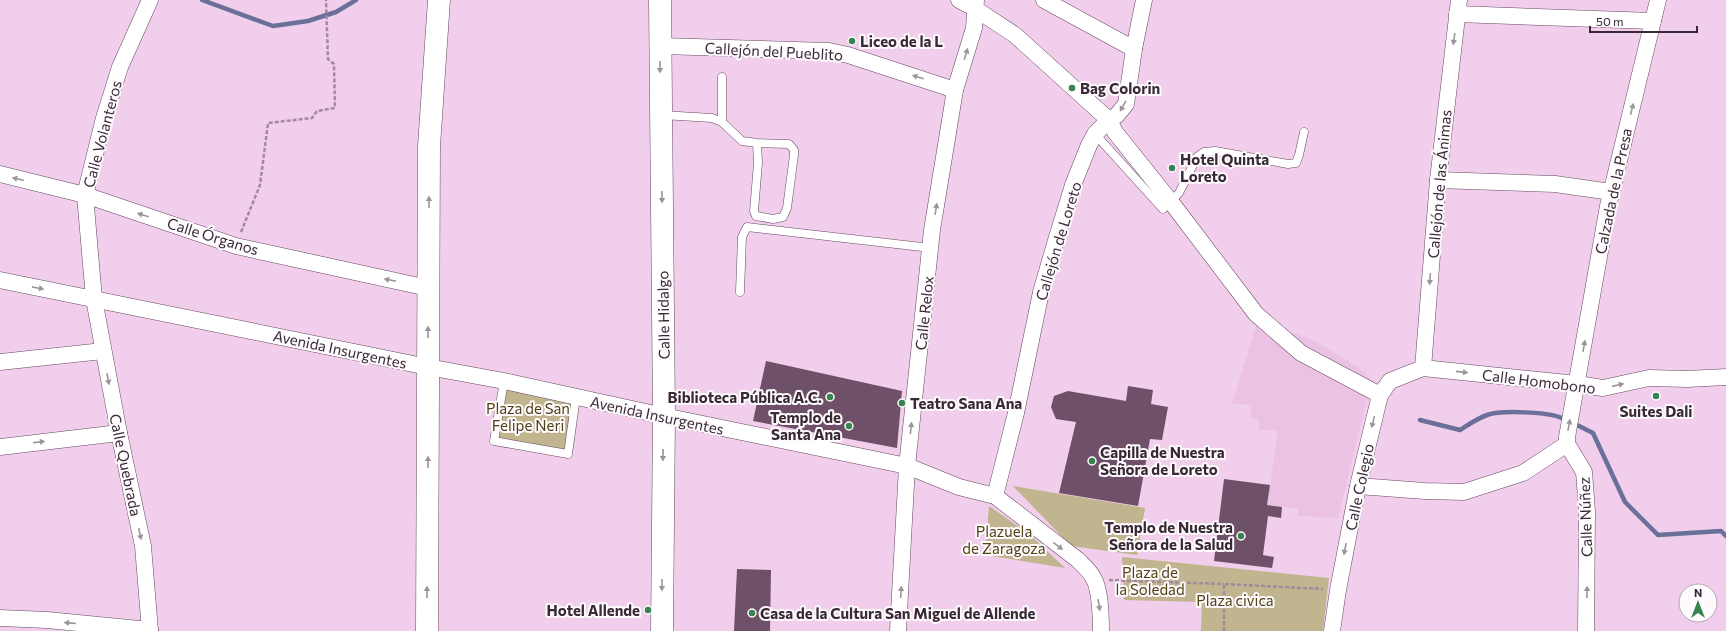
<svg xmlns="http://www.w3.org/2000/svg" width="1726" height="631" font-family="Commissioner,sans-serif">
	<style>
		.built { fill: #ecc2e4 }
		.green { fill: #c1b58f }
		.lines { fill: none; stroke-linecap: round; stroke-linejoin: round }
		.stream { stroke: #6a7099; stroke-width: 4.5 }
		.building { fill: #6e5069 }
		.lane-casing { stroke: #654860; stroke-width: 9 }
		.street-casing { stroke: #654860; stroke-width: 17 }
		.secondary-casing { stroke: #654860; stroke-width: 23 }
		.path { stroke: #a3899e; stroke-width: 2.5; stroke-dasharray: 4 2; stroke-linecap: butt }
		.lane { stroke: #fff; stroke-width: 8 }
		.street { stroke: #fff; stroke-width: 16 }
		.secondary { stroke: #fff; stroke-width: 22 }
		.oneway { fill: #9c949a }
		.poi-dot { fill: #378351; stroke: #fefafd; stroke-width: 1.5 }
		.labels { text-anchor: middle; dominant-baseline: central; stroke-width: 4; stroke-linejoin: round; paint-order: stroke }
		.poi-label { font-size: 15px; font-weight: bold; fill: #382a35; stroke: #fefafd; text-anchor: start }
		.street-label { font-size: 15px; fill: #382a35; stroke: #fefafd }
		.park-label { font-size: 15px; fill: #504212; stroke: #fefafd }
	</style>
	<rect width="100%" height="100%" fill="#f1ceeb"/>
	<path class="built" d="M1263,314l14,14 35,11 47,29 21,20 -6,12 -7,-1 -29,119 -40,-2v-8l-31,-3 11,-75h-19l-1,-11 -7,-1v-13l-19,-1 24,-78z"/>
	<g class="green">
		<path d="M504,381l72,16 -8,57 -74,-13z"/>
		<path d="M1013,486l132,22 -8,47 -66,-9z"/>
		<path d="M989,506l40,28 36,34 -80,-13z"/>
		<path d="M1122,557l207,21 -6,53h-122l1,-29 -78,-2z"/>
	</g>
	<g class="lines">
		<g class="stream">
			<path d="M202,0l71,26 35,-5 28,-9 20,-12"/>
			<path d="M1420,420l40,10c8,-5 18,-12 27,-15 14,-5 62,-3 75,3"/>
			<path d="M1577,425l16,8 32,69 33,33 63,-4 5,5"/>
		</g>
	</g>
	<g class="building">
		<path d="M766,361l136,30 -5,57 -144,-27z"/>
		<path d="M1128,386l25,4 -2,14 17,3 -6,33 -12,-1 -12,67 -79,-13 17,-71 -20,-3 -5,-12 3,-11 14,-5 58,10z"/>
		<path d="M1224,479l46,6 -3,20 15,2 -1,11 -13,-2 -5,39 11,2 -2,11 -58,-7z"/>
		<path d="M737,569l34,1 -1,61h-36z"/>
	</g>
	<g class="lines">
		<defs>
			<g id="lane">
				<path d="M662,115l50,3 10,4 20,19 15,2 32,1 5,6v5l-7,53 -4,9 -10,2 -17,-3 -2,-5 4,-48 -1,-20"/>
				<path d="M722,122v-45"/>
				<path d="M1095,134l68,75 16,-16 18,-36 7,-5 11,-1 73,13 8,-1 3,-8 5,-23"/>
				<path d="M740,292l2,-55 5,-10 184,21"/>
				<path d="M504,381l-10,60 74,13 8,-57"/>
			</g>
			<g id="street">
				<path d="M150,0l-30,67 -16,51 -19,77 9,104 25,134 24,113 7,85"/>
				<path d="M959,0l17,9"/>
				<path d="M1044,0l90,49"/>
				<path d="M977,10l38,25 94,85 6,12 56,70 85,112 45,39 79,42"/>
				<path d="M1457,14l196,7"/>
				<path d="M660,46l169,5 19,4 107,35"/>
				<path d="M0,174l85,21 151,51 192,42"/>
				<path d="M1438,180l117,4 56,8"/>
				<path d="M0,280l428,87 76,14 160,35 243,50 52,21 36,9 83,64c6,6 12,11 16,19 6,11 7,39 7,52"/>
				<path d="M0,362l103,-11"/>
				<path d="M1423,368l15,-188 21,-180"/>
				<path d="M0,447l119,-14"/>
				<path d="M1358,486l67,5 39,1 59,-19 44,-29"/>
				<path d="M995,496l21,-83 25,-121 16,-55 16,-52 16,-40 6,-11 14,-14 8,-5 9,-11 8,-55 10,-49"/>
				<path d="M0,618l47,2 103,10"/>
				<path d="M898,631l9,-165 25,-236 23,-140 19,-62 2,-28"/>
				<path d="M1332,631l6,-41 20,-104 22,-91 10,-14 33,-13 154,16 26,4 46,-10 38,1 39,-2"/>
				<path d="M1586,631l1,-120 -3,-39 -17,-28v-7l41,-231 50,-206"/>
			</g>
			<g id="secondary">
				<path d="M660,0l4,416 -2,215"/>
				<path d="M427,631l2,-485 10,-146"/>
			</g>
		</defs>
		<use href="#lane" class="lane-casing"/>
		<use href="#street" class="street-casing"/>
		<use href="#secondary" class="secondary-casing"/>
		<g class="path">
			<path d="M241,232l19,-47 8,-62 44,-5 5,-7 18,-3 -1,-44 -6,-5 -2,-59"/>
			<path d="M1109,580l115,4"/>
			<path d="M1224,631v-47l99,5"/>
		</g>
		<use href="#lane" class="lane"/>
		<use href="#street" class="street"/>
		<use href="#secondary" class="secondary"/>
	</g>
	<defs><path id="oneway-solid" d="M-6-.8H1V-3.2L6.5 0L1 3.2V.8H-6Z"/></defs>
	<g class="oneway">
		<use href="#oneway-solid" transform="translate(1454 39) rotate(98)"/>
		<use href="#oneway-solid" transform="translate(966 54) rotate(-73)"/>
		<use href="#oneway-solid" transform="translate(660 67) rotate(89)"/>
		<use href="#oneway-solid" transform="translate(918 77) rotate(-162)"/>
		<use href="#oneway-solid" transform="translate(1123 106) rotate(120)"/>
		<use href="#oneway-solid" transform="translate(1632 109) rotate(-76)"/>
		<use href="#oneway-solid" transform="translate(18 179) rotate(-166)"/>
		<use href="#oneway-solid" transform="translate(662 197) rotate(89)"/>
		<use href="#oneway-solid" transform="translate(429 202) rotate(-90)"/>
		<use href="#oneway-solid" transform="translate(936 209) rotate(-81)"/>
		<use href="#oneway-solid" transform="translate(143 215) rotate(-162)"/>
		<use href="#oneway-solid" transform="translate(1430 279) rotate(94)"/>
		<use href="#oneway-solid" transform="translate(390 280) rotate(-168)"/>
		<use href="#oneway-solid" transform="translate(38 288) rotate(11)"/>
		<use href="#oneway-solid" transform="translate(428 332) rotate(-90)"/>
		<use href="#oneway-solid" transform="translate(1584 346) rotate(-80)"/>
		<use href="#oneway-solid" transform="translate(1462 372) rotate(6)"/>
		<use href="#oneway-solid" transform="translate(108 379) rotate(79)"/>
		<use href="#oneway-solid" transform="translate(1618 385) rotate(-13)"/>
		<use href="#oneway-solid" transform="translate(1373 422) rotate(104)"/>
		<use href="#oneway-solid" transform="translate(1569 425) rotate(-79)"/>
		<use href="#oneway-solid" transform="translate(911 428) rotate(-84)"/>
		<use href="#oneway-solid" transform="translate(39 442) rotate(-7)"/>
		<use href="#oneway-solid" transform="translate(663 455) rotate(91)"/>
		<use href="#oneway-solid" transform="translate(428 462) rotate(-90)"/>
		<use href="#oneway-solid" transform="translate(140 534) rotate(78)"/>
		<use href="#oneway-solid" transform="translate(1058 546) rotate(37)"/>
		<use href="#oneway-solid" transform="translate(1345 549) rotate(101)"/>
		<use href="#oneway-solid" transform="translate(662 585) rotate(91)"/>
		<use href="#oneway-solid" transform="translate(427 592) rotate(-90)"/>
		<use href="#oneway-solid" transform="translate(901 592) rotate(-87)"/>
		<use href="#oneway-solid" transform="translate(1587 592) rotate(-89)"/>
		<use href="#oneway-solid" transform="translate(1099 605) rotate(81)"/>
		<use href="#oneway-solid" transform="translate(70 623) rotate(-175)"/>
	</g>
	<g class="poi-dot">
		<circle cx="852" cy="41" r="4"/>
		<circle cx="1072" cy="88" r="4"/>
		<circle cx="1172" cy="168" r="4"/>
		<circle cx="1656" cy="396" r="4"/>
		<circle cx="830" cy="397" r="4"/>
		<circle cx="902" cy="403" r="4"/>
		<circle cx="849" cy="426" r="4"/>
		<circle cx="1092" cy="461" r="4"/>
		<circle cx="1241" cy="536" r="4"/>
		<circle cx="648" cy="610" r="4"/>
		<circle cx="752" cy="613" r="4"/>
	</g>
	<g class="labels">
		<g class="poi-label">
			<text x="860" y="41">Liceo de la L</text>
			<text x="1080" y="88">Bag Colorin</text>
			<text x="1180" y="159">Hotel Quinta<tspan x="1180" dy="17">Loreto</tspan></text>
			<text x="822" y="397" text-anchor="end">Biblioteca Pública A.C.</text>
			<text x="910" y="403">Teatro Sana Ana</text>
			<text x="1656" y="411" text-anchor="middle">Suites Dali</text>
			<text x="841" y="417" text-anchor="end">Templo de<tspan x="841" dy="17">Santa Ana</tspan></text>
			<text x="1100" y="452">Capilla de Nuestra<tspan x="1100" dy="17">Señora de Loreto</tspan></text>
			<text x="1233" y="527" text-anchor="end">Templo de Nuestra<tspan x="1233" dy="17">Señora de la Salud</tspan></text>
			<text x="640" y="610" text-anchor="end">Hotel Allende</text>
			<text x="760" y="613">Casa de la Cultura San Miguel de Allende</text>
		</g>
		<g class="street-label">
			<text transform="translate(774 51) rotate(3)">Callejón del Pueblito</text>
			<text transform="translate(102 134) rotate(-75)">Calle Volanteros</text>
			<text transform="translate(1439 184) rotate(-85)">Callejón de las Ánimas</text>
			<text transform="translate(1613 191) rotate(-78)">Calzada de la Presa</text>
			<text transform="translate(213 236) rotate(17)">Calle Órganos</text>
			<text transform="translate(1058 241) rotate(-73)">Callejón de Loreto</text>
			<text transform="translate(924 313) rotate(-84)">Calle Relox</text>
			<text transform="translate(663 315) rotate(-91)">Calle Hidalgo</text>
			<text transform="translate(340 349) rotate(12)">Avenida Insurgentes</text>
			<text transform="translate(1539 381) rotate(7)">Calle Homobono</text>
			<text transform="translate(657 415) rotate(12)">Avenida Insurgentes</text>
			<text transform="translate(126 465) rotate(78)">Calle Quebrada</text>
			<text transform="translate(1359 487) rotate(-78)">Calle Colegio</text>
			<text transform="translate(1585 517) rotate(-92)">Calle Núñez</text>
		</g>
		<g class="park-label">
			<text x="528" y="408">Plaza de San<tspan x="528" dy="17">Felipe Neri</tspan></text>
			<text x="1004" y="531">Plazuela<tspan x="1004" dy="17">de Zaragoza</tspan></text>
			<text x="1150" y="572">Plaza de<tspan x="1150" dy="17">la Soledad</tspan></text>
			<text x="1235" y="600">Plaza civica</text>
		</g>
	</g>
	<g transform="translate(1698 603)"><circle r="19" fill="#fefafd" stroke="#afa7ad"/>
	<path d="M0-3L7 15L0 10L-7 15Z" fill="#378351"/>
	<text y="-6" font-size="11" font-weight="bold" text-anchor="middle" fill="#382a35">N</text>
	</g>
	<path d="M1590 26v6h107v-6" fill="none" stroke="#382a35" stroke-width="2"/>
	<text x="1596" y="26" font-size="12" fill="#382a35" stroke="#fefafd" stroke-width="3" paint-order="stroke">50 m</text>
</svg>
